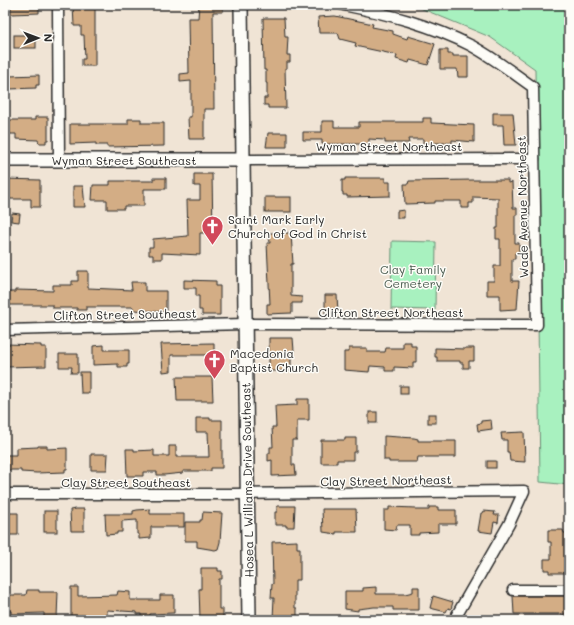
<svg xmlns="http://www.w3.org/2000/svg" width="574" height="625" font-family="Mali,sans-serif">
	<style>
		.green { fill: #a8f1bf; stroke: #6a8e75 }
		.building { fill: #d3ad85; stroke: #2b2b2b }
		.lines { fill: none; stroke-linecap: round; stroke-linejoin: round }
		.minor-casing { stroke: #2b2b2b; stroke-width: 13 }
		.tertiary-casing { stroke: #2b2b2b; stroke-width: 16 }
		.minor { stroke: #fdfcf7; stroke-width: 10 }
		.tertiary { stroke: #fdfcf7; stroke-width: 13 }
		.labels { text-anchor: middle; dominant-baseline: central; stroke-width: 3; stroke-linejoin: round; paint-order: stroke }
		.street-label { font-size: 12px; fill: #2b2b2b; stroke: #fdfcf7 }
		.poi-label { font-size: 12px; fill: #2b2b2b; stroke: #fdfcf7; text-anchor: start }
		.park-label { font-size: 12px; fill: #4a5c50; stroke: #fdfcf7 }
	</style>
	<rect width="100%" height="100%" fill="#f0e4d5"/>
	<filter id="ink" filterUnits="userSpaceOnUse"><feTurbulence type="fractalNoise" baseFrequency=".025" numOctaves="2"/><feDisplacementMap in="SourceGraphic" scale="8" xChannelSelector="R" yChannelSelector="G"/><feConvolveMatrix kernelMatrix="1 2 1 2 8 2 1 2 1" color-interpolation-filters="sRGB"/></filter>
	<g filter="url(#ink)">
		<g class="green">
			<path d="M413,5h156v480l-29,-3 -5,-413 -45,-32z"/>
			<path d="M392,241l44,1 -1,68 -44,-1z"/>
		</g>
		<g class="building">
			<path d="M11,5h28v8l-28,1z"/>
			<path d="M73,5h22v61h-13v-7h3l-1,-24h-3v-9h-7z"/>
			<path d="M199,5h24v7h-10l1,97h-10v30h-15l-1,-22h3v-36l-11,1v-8l9,-1 -1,-55h10z"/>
			<path d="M335,16l38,8 -1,3 21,4v3l14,5 1,-3 27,8 -7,21 -18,-5 -1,3 -13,-4 1,-4 -42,-9 1,-3 -16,-4 -2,-6h-19l-1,-16z"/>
			<path d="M263,18h21l1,19h3l-1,18h3v7h-3v6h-2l1,40h-18v-3h-4v-7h3v-15h-1v-13h-2z"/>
			<rect x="14" y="35" width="22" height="13"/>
			<path d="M440,50h8v4h5v2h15v21h-10l-1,-8h-17z"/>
			<path d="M39,75v10h-3v3l-27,1v-13z"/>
			<path d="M493,113h20l3,32h-12l-1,-20h-10z"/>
			<path d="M35,117h13v23h-2v3h-7l-1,-3 -22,-1v-5h-11v-14h30z"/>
			<path d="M423,118h8v5l43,2v17l-22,-2v3h-29v-4h-15l1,4h-24v-3l-16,-1v5h-47v-4h-19v-8h19v-11h12v6h25v-5h64z"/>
			<path d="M128,119h13v4h23v23l-57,1v-2h-11v-2l-26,1v-20h58z"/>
			<path d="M268,133h19v14h-21z"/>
			<path d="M194,174h18l1,59h-13v22l-38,-2v6h-9v-4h-4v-8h4v-8l35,-3 -1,-36h13v-14h-6z"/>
			<path d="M153,178h13v11h-22v17h-20v3h-17v-9h-15l1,-15h17v-4h43z"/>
			<path d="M345,178h40v4h5v14l-43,1v-2h-4v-3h-1v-12h3z"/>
			<path d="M5,179l35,1v27h-9v-8h-26z"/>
			<path d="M473,180h35v3l4,-1 1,26h4v7h-2v28h4v10h-4v6h-3v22h7l-2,28 -17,1v-15h-13v-14h7v-15h6v-27h-4v-11h2v-30l-25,-1v6h-4v5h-8v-7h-26v2l-30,1 -1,-20h4l1,-3z"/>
			<path d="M73,186h10l2,21h-12z"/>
			<rect x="265" y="197" width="26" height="15"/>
			<path d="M404,210v8h-7v-7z"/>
			<path d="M12,213l8,1 -1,8 -8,-1z"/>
			<path d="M269,233h22l2,31h-2v32l11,1v6h-10v10l-25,1v-10h3l-3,-61h3z"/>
			<path d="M78,271h10v17l44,2 -1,-8h14v9h21v21l-33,-2v-3h-47v3h-9v-2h-24v-3h-48v-13h10v-2l38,1v-6h19v-4h6z"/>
			<path d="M184,280l32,1v5h4v29h-18v-5h-3v-14h-3v-8h-12z"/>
			<path d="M325,295h12l1,18h-13z"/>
			<path d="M269,338h24l1,13h-3v20h-22z"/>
			<path d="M403,342h8v4h5v16h-3v6l-19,-1v4h-9v-4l-15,-1 -1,6 -25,-2v-18h5v-4h18v4h18l1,-4h17z"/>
			<path d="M214,343v12h-43v16l-8,1 -2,-28z"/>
			<path d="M5,344l36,1v2h5v19l-41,1z"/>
			<path d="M104,345v5h25v14h-2v3h-9v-3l-25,1v-19z"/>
			<path d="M435,348l30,1v-1h9v13h-5v7h-6v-5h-3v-2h-23v-4h-2z"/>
			<path d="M59,354h19v19h-7l1,-6h-13z"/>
			<path d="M80,372h9v21h-8z"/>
			<path d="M176,377h36l1,24h-36z"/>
			<rect x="400" y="386" width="8" height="8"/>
			<path d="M297,399h12v21h-12v20h-5v25h3l1,10 -24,1v-16l-4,1v-8h2v-6h3l-1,-20h4l-1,-21 22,-1z"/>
			<rect x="369" y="412" width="8" height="11"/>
			<rect x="428" y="414" width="8" height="9"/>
			<path d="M196,418h14v2h12v48h-11v3h-28v2l-19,2h-7v-3h-14v4h-16l-1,-27h8v2l20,-1v6h15v-10h7v11h33l-1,-25h-12z"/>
			<path d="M491,420l1,9 -14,2 -1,-7 4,-1v-2z"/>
			<path d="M524,432l1,30 -15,-1 -1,-9h-2v-12h-5l-1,-7z"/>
			<path d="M384,436l30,2 4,1v2h38v16h-38l-1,5h-28v-2h-5z"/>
			<path d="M345,438h11v14h-3v8h-16v3h-16v-23h24z"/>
			<path d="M38,446h9v3l20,-1v21h-2v3l-28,1 -16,-1v-2h-16v-15h11v-7l22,-1z"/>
			<path d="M91,454h17l-1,16h-16z"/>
			<rect x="487" y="461" width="9" height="7"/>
			<path d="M277,506h18l-1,21h-8v-2h-11v-13h2z"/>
			<path d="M389,507l27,1v2h13v-3h9v3h18v14h-18v8l-19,1v2h-9v-10h-13l-1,5 -12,-1v-19h5z"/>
			<path d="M76,509h8v22h-13l-1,-21z"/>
			<path d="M150,509v5h34v13h-33v11l-12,1v-5h-2v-14l-15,1v11h-5v2l-11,1 -1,-21h28v-3l4,-1z"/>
			<path d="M322,509h34l1,23h-21v2l-13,-2z"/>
			<rect x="44" y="511" width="13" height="21"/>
			<path d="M484,511l11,1 -1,3h5l-1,8 -4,-1 -2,11 -14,-2 3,-18h2z"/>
			<path d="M203,512l19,1 -2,29 -2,7 -3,1 -18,-3v-6h-12v-19h15v-2h2z"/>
			<path d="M5,513h13v22h-12z"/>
			<path d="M548,530h15l1,3h5v40h-20v-3h-5v-11h7v-17h-3z"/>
			<path d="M297,541v7h3v32h-5v28h2v11h-20l-4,-1 1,-20h-3l1,-14h1l-1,-42z"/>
			<path d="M201,568h17v3h4v8h-3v30h4v9h-23l-1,-29h2z"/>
			<path d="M71,587h7v9l39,-1 1,-4 12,1v8h30v-5h14v18l-24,1v3h-9v-3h-4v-2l-30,-2v8h-8v-2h-15v2h-7v-2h-6z"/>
			<path d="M376,587v7h29l8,-2v-5h6v23h-26v-3h-19l-16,2v2l-13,-2v-18h18v-3z"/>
			<path d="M27,590h12v2h19l-1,25h-13v-4l-33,1v-3h-3v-16h18z"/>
			<path d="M433,596l20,6 -2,7 -3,-1 -2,4 -16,-4z"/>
			<path d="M513,596h56v18h-55z"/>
		</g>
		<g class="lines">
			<defs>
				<g id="minor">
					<path d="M58,5l1,155"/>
					<path d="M243,160l291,-1"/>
					<path d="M5,330l240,-6 292,1 -4,-238c-20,-14 -39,-29 -61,-41 -41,-21 -84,-32 -129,-41"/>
					<path d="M5,494h227l292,-3 -15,33 -55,96"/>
					<path d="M513,590h56"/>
				</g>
				<g id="tertiary">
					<path d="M241,5l8,615"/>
					<path d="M5,160h238"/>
				</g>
			</defs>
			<use href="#minor" class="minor-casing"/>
			<use href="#tertiary" class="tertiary-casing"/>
			<use href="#minor" class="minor"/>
			<use href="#tertiary" class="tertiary"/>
		</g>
	</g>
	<defs>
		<symbol id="church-pin" viewBox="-11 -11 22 30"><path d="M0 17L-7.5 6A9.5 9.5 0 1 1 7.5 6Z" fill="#d1495b" stroke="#fdfcf7"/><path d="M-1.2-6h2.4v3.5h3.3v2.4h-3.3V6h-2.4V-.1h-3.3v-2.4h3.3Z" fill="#fff"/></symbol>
	</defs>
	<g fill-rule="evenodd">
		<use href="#church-pin" x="200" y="214" width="25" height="34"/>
		<use href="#church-pin" x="202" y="348" width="25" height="34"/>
	</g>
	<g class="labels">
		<g class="street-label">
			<text x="389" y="146">Wyman Street Northeast</text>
			<text x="124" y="160">Wyman Street Southeast</text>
			<text transform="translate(522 207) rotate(-91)">Wade Avenue Northeast</text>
			<text x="391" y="312">Clifton Street Northeast</text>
			<text transform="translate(125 314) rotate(-1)">Clifton Street Southeast</text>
			<text transform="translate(247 480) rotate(-91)">Hosea L Williams Drive Southeast</text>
			<text transform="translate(386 480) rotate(-1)">Clay Street Northeast</text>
			<text x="126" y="482">Clay Street Southeast</text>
		</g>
		<g class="poi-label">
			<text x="228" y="219">Saint Mark Early<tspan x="228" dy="14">Church of God in Christ</tspan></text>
			<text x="230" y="353">Macedonia<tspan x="230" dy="14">Baptist Church</tspan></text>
		</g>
		<g class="park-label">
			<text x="413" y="269">Clay Family<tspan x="413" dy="14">Cemetery</tspan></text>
		</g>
	</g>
	<rect width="574" height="625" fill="none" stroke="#fdfcf7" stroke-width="20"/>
	<rect x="10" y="10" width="554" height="605" fill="none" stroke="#2b2b2b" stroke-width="1.5" filter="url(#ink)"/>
	<g transform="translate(38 38) rotate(89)" stroke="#fdfcf7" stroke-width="3" paint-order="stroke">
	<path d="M0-3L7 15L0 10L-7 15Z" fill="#2b2b2b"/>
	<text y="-6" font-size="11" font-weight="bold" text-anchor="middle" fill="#2b2b2b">N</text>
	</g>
</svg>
